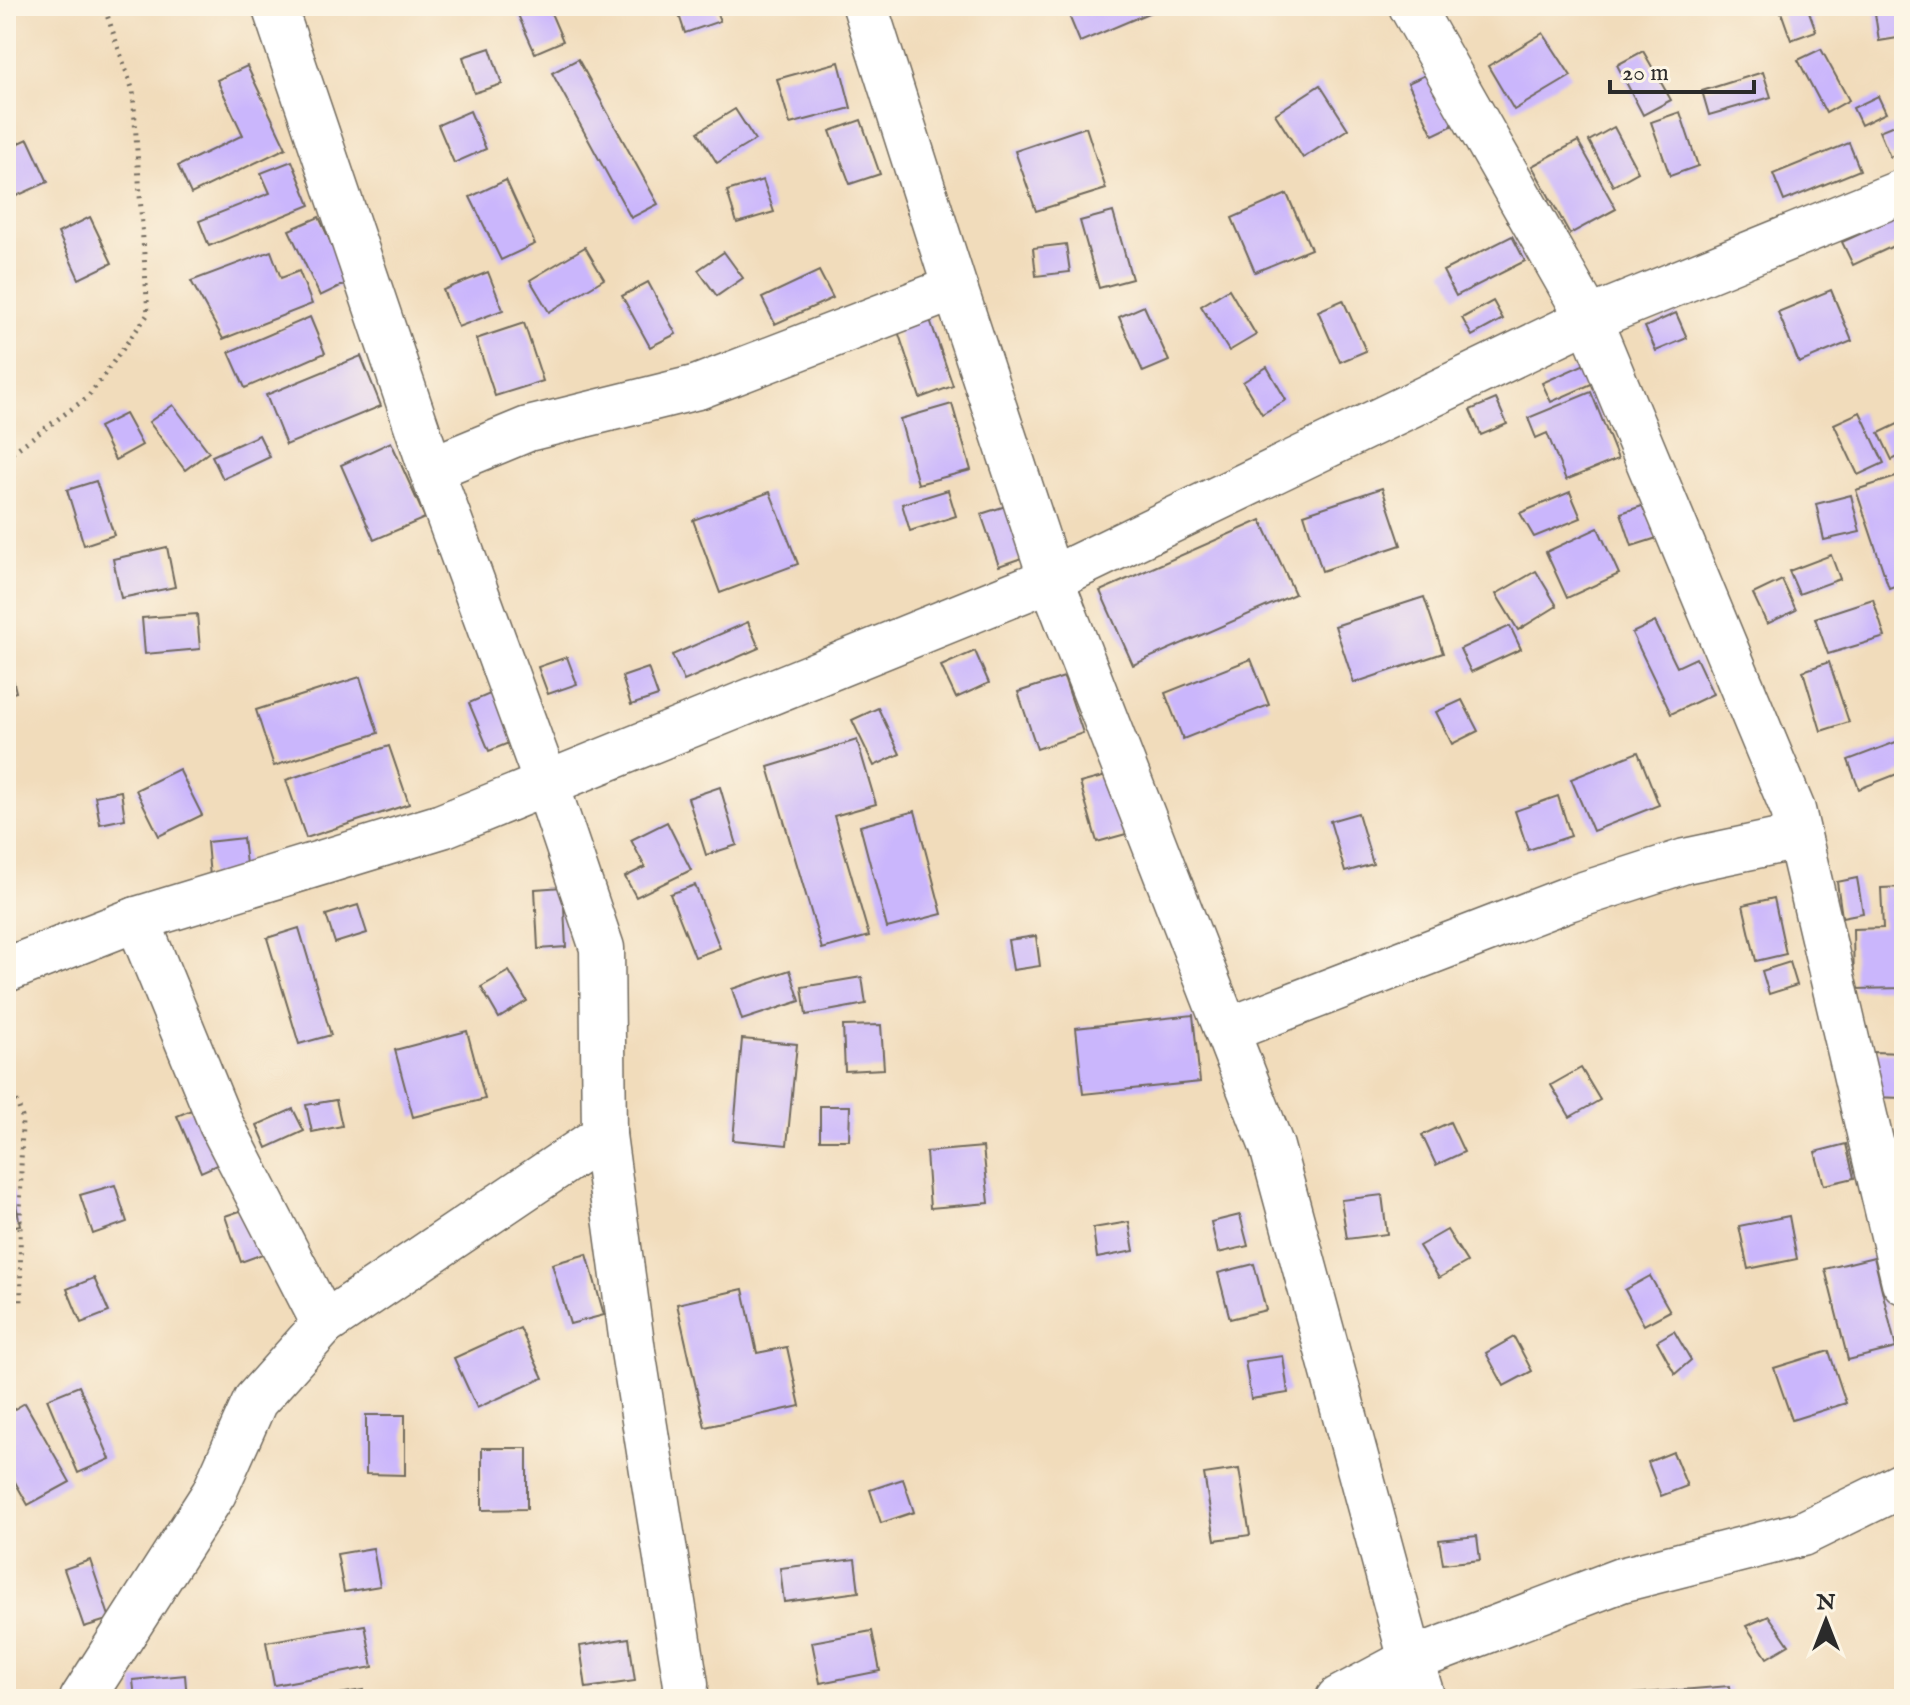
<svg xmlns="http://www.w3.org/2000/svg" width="1910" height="1705" font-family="'IM FELL English',serif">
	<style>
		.building { fill: #cab6fc }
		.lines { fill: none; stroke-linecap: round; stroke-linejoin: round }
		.street-casing { stroke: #70695d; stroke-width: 47 }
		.path { stroke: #70695d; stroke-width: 5; stroke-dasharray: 2 6; stroke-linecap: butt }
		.street { stroke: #fff; stroke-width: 44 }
	</style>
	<rect width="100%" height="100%" fill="#fcf5e5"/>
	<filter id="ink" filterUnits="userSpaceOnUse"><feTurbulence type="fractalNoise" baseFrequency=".0125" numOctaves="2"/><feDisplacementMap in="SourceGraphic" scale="16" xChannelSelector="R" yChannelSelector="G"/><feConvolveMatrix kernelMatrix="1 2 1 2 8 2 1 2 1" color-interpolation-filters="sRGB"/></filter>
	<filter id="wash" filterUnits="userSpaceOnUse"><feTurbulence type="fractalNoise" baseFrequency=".006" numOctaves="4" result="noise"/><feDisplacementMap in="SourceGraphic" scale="32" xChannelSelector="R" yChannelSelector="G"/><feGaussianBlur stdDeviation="1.8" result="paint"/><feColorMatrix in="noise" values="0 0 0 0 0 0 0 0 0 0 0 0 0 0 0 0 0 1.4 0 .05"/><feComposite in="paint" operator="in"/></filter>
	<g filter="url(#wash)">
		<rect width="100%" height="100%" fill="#f1dcbb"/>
		<g id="blocks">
			<g class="building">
				<path d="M514,6h34l15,35 -28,12z"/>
				<path d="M676,6h38l6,15 -35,12z"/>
				<path d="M1065,6h100l-85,36z"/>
				<path d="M1779,6h28l9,25 -25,9z"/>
				<path d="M1874,6h30v31l-25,4z"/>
				<path d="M1543,33l28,43 -57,34 -26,-44z"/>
				<path d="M490,48l12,36 -28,9 -11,-36z"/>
				<path d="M1821,49l28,51 -23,13 -28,-53z"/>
				<path d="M1643,51l28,49 -28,15 -26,-50z"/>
				<path d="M578,59l80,145 -27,14 -79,-145z"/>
				<path d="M839,62l12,46 -61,16 -13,-45z"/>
				<path d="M247,66l39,82 -95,46 -13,-28 65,-31 -26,-55z"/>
				<path d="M1432,72l26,51 -25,12 -25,-52z"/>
				<path d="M1763,72l8,25 -62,18 -7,-24z"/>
				<path d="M1320,85l28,44 -45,29 -28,-44z"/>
				<path d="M1878,96l8,17 -25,12 -8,-17z"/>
				<path d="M735,109l20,31 -38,23 -19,-31z"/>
				<path d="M470,111l16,38 -32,14 -16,-38z"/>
				<path d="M1680,112l18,54 -28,10 -19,-54z"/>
				<path d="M861,120l19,54 -30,10 -20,-53z"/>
				<path d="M1904,121v30l-14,6 -11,-26z"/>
				<path d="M1086,127l20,62 -70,22 -21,-60z"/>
				<path d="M1614,127l24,45 -25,14 -24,-45z"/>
				<path d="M28,139l20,43 -36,16 -6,-14v-35z"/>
				<path d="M1578,141l38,68 -46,25 -38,-68z"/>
				<path d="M1849,143l11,27 -76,31 -11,-27z"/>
				<path d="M292,161l18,44 -101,41 -10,-25 71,-28 -9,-20z"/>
				<path d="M506,180l29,64 -34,16 -31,-63z"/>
				<path d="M763,180l11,32 -37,11 -10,-32z"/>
				<path d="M1287,194l24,55 -56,23 -23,-54z"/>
				<path d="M1113,212l19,67 -33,9 -19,-67z"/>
				<path d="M1904,214v27l-51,24 -11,-23z"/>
				<path d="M90,217l22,46 -33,16 -21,-46z"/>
				<path d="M319,217l30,65 -29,14 -31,-66z"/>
				<path d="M1512,236l13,25 -69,35 -13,-25z"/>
				<path d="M1066,244l4,28 -34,4 -3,-28z"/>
				<path d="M585,247l19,32 -55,33 -19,-32z"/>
				<path d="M271,251l10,27 18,-7 13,33 -89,35 -32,-58z"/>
				<path d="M724,252l19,26 -26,18 -19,-26z"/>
				<path d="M819,271l14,27 -58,26 -13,-26z"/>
				<path d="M488,272l15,38 -45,17 -15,-37z"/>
				<path d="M648,282l28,52 -26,13 -28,-51z"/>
				<path d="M1229,289l27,46 -27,16 -28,-45z"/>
				<path d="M1831,290l21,51 -53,22 -21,-51z"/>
				<path d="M1343,300l23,51 -26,11 -22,-51z"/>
				<path d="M1493,301l10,18 -31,17 -10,-18z"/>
				<path d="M1144,306l25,55 -26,11 -24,-55z"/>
				<path d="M926,308l27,78 -33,12 -26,-79z"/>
				<path d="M1676,313l11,25 -31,13 -11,-24z"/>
				<path d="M310,317l15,36 -80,35 -16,-36z"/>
				<path d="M524,323l19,58 -48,15 -19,-57z"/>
				<path d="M361,356l20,50 -95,39 -20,-50z"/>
				<path d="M1587,363l9,19 -45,20 -9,-19z"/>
				<path d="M1267,367l19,33 -24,14 -19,-32z"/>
				<path d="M1591,392l27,67 -52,21 -19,-47 -11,5 -8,-20z"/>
				<path d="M1496,399l11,25 -26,11 -11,-25z"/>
				<path d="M952,404l19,66 -53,14 -18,-65z"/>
				<path d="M173,405l36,47 -24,18 -36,-48z"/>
				<path d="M1860,412l24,51 -26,12 -24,-51z"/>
				<path d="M125,414l17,31 -27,15 -16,-33z"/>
				<path d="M1904,421v33l-12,6 -13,-27z"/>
				<path d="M259,435l11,22 -47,22 -11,-23z"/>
				<path d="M391,442l34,76 -51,22 -33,-75z"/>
				<path d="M1899,476l5,13v94l-15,5 -33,-98z"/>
				<path d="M96,481l18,54 -30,10 -17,-55z"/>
				<path d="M1382,488l19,57 -79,26 -18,-57z"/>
				<path d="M948,490l8,26 -46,15 -8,-27z"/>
				<path d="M770,492l28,72 -78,29 -27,-73z"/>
				<path d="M1570,492l11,26 -47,19 -14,-24z"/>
				<path d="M1851,495l9,37 -36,8 -8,-36z"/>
				<path d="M1012,504l18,51 -31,11 -18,-52z"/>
				<path d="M1645,505l12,33 -25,8 -11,-33z"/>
				<path d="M1261,520l34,74 -162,71 -33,-74z"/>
				<path d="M1598,528l21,46 -52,24 -21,-46z"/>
				<path d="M167,547l8,40 -54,11 -8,-39z"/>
				<path d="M1831,555l9,24 -41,15 -10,-23z"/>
				<path d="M1536,571l21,35 -39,24 -22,-36z"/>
				<path d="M1782,580l14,30 -29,14 -14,-30z"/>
				<path d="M1424,597l19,56 -89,30 -19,-57z"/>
				<path d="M1873,599l12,38 -57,17 -13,-36z"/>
				<path d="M197,614l3,35 -55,5 -3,-36z"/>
				<path d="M748,622l11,26 -75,33 -12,-26z"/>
				<path d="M1655,622l22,45 19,-9 17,36 -42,20 -39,-81z"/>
				<path d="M1510,626l11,23 -50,23 -11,-23z"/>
				<path d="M975,651l14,32 -33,15 -15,-32z"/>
				<path d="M567,657l10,27 -29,10 -10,-27z"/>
				<path d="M1251,659l18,46 -86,34 -18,-46z"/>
				<path d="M1829,662l20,60 -28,9 -18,-60z"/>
				<path d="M648,668l10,28 -27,9 -9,-28z"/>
				<path d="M11,671l5,21 -10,3v-23z"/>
				<path d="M360,677l18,56 -104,33 -18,-56z"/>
				<path d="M1064,677l19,56 -46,16 -19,-57z"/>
				<path d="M520,681l21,49 -52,21 -20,-48z"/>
				<path d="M1462,700l16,31 -26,13 -16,-32z"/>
				<path d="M878,708l22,46 -26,12 -22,-46z"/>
				<path d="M1904,739v38l-2,-5 -43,17 -11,-29z"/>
				<path d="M857,740l19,64 -42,12 35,120 -47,13 -54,-182z"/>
				<path d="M389,746l20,58 -103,34 -20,-58z"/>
				<path d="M1638,752l21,53 -66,26 -22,-52z"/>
				<path d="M179,769l23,46 -43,21 -23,-46z"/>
				<path d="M1110,775l16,59 -29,8 -17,-59z"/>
				<path d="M720,787l17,58 -31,10 -18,-57z"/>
				<path d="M121,791l4,28 -25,5 -5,-28z"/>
				<path d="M1558,796l13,40 -43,14 -13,-39z"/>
				<path d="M915,811l27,103 -55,14 -27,-102z"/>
				<path d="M1358,813l15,51 -28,8 -15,-51z"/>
				<path d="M667,822l24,48 -55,27 -11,-20 20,-10 -14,-27z"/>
				<path d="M243,838l4,35 -37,4 -3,-35z"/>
				<path d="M1857,878l6,35 -21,4 -5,-35z"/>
				<path d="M695,885l25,63 -25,9 -25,-63z"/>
				<path d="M563,887l3,60 -28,2 -3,-60z"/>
				<path d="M1904,887v101l-50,1 -1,-60 30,-1 -2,-40z"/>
				<path d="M1774,898l12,56 -30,7 -13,-56z"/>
				<path d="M358,905l9,28 -32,10 -9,-28z"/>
				<path d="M299,928l32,107 -32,9 -32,-106z"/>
				<path d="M1036,936l4,30 -27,4 -5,-30z"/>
				<path d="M1790,962l7,23 -28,9 -7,-23z"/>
				<path d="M790,970l10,31 -58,19 -10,-31z"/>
				<path d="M509,971l18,30 -28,17 -18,-31z"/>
				<path d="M862,977l4,27 -60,11 -4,-28z"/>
				<path d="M1193,1015l7,67 -117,12 -7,-66z"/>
				<path d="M881,1025l3,44 -39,2 -2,-45z"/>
				<path d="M467,1031l18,68 -72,18 -18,-67z"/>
				<path d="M742,1039l55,5 -10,101 -54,-5z"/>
				<path d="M1873,1052l31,1v45l-33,-1z"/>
				<path d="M1581,1068l19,32 -30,17 -19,-32z"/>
				<path d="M336,1100l6,26 -30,6 -6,-27z"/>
				<path d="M203,1105l25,55 -27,12 -24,-56z"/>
				<path d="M820,1106h30l-1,34h-29z"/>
				<path d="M293,1109l11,22 -37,17 -10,-23z"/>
				<path d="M1450,1122l14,30 -28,13 -14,-30z"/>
				<path d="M1904,1140v66l-16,-63z"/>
				<path d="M1846,1144l8,34 -30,7 -9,-33z"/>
				<path d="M983,1147l6,56 -59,5 -4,-56z"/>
				<path d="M11,1178l9,47 -14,3v-49z"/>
				<path d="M115,1185l12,37 -34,12 -13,-39z"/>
				<path d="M1382,1195l5,39 -40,5 -6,-39z"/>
				<path d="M252,1207l16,45 -27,10 -16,-46z"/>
				<path d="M1240,1215l8,31 -30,7 -7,-31z"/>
				<path d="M1789,1216l8,43 -49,10 -9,-43z"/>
				<path d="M1129,1222l5,29 -37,7 -4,-30z"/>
				<path d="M1447,1230l20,32 -28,16 -20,-32z"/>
				<path d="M587,1254l17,61 -34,9 -18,-60z"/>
				<path d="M1874,1257l22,91 -48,12 -23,-91z"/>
				<path d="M1254,1264l12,46 -36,9 -12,-46z"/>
				<path d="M1650,1276l20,35 -26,14 -19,-35z"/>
				<path d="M94,1278l15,34 -28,11 -14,-34z"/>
				<path d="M743,1289l14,64 30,-6 13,59 -95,21 -28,-123z"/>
				<path d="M520,1328l23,50 -66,30 -23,-50z"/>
				<path d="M1674,1331l17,29 -16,14 -18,-33z"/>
				<path d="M1514,1337l18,34 -28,15 -18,-33z"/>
				<path d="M1829,1351l17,52 -54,17 -18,-52z"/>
				<path d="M1283,1356l5,37 -37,6 -6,-38z"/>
				<path d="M79,1386l31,73 -32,14 -31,-74z"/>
				<path d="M25,1403l45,79 -42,23 -22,-39v-52z"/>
				<path d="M366,1415h39v60l-39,-1z"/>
				<path d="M482,1448h45v61l-45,1z"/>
				<path d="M1673,1452l14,34 -26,10 -13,-34z"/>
				<path d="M1239,1469l11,66 -35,5 -11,-66z"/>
				<path d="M903,1479l11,33 -33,11 -11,-33z"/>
				<path d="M1477,1536l3,24 -37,4 -4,-24z"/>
				<path d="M373,1548l7,38 -36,6 -7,-38z"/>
				<path d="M855,1559l4,33 -75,10 -4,-34z"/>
				<path d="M90,1560l20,59 -26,8 -20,-58z"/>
				<path d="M1769,1616l20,29 -22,13 -21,-32z"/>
				<path d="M365,1625l8,42 -99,18 -8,-43z"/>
				<path d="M872,1631l8,40 -60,12 -8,-41z"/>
				<path d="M629,1638l6,43 -49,7 -6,-42z"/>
				<path d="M185,1675l2,24h-52l-2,-19z"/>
				<path d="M1729,1686l1,13h-96l-1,-5z"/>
				<path d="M363,1690l1,9h-43v-2z"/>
			</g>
		</g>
	</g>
	<g filter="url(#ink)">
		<use href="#blocks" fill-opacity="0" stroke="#70695d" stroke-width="2"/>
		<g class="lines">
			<defs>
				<g id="street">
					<path d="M865,6l90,282 96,291 221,568 139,513 12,39"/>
					<path d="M1411,6l178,313 204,491 111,472"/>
					<path d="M431,469l97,-40 170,-42 257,-99"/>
					<path d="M137,919l84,205 103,200"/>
					<path d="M6,970l131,-51 305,-93 609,-247 538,-260 315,-128"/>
					<path d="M1228,1030l340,-131 117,-38 114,-24"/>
					<path d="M604,1135l29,216 53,333 -1,15"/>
					<path d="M82,1699l132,-206 41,-92 69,-77 280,-189 -2,-187 -55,-163 -116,-316 -157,-463"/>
					<path d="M1338,1699l73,-39 210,-80 181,-46 102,-50"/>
				</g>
			</defs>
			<use href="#street" class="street-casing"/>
			<g class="path">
				<path d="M6,457l82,-60 60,-83 -15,-223 -29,-85"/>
				<path d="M6,1070l16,47 -2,108 1,77 -15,7"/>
			</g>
			<use href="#street" class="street"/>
		</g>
	</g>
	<rect width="1910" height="1705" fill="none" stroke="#fcf5e5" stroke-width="32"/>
	<g transform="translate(1826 1621)" stroke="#fcf5e5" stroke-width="6" paint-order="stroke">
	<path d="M0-6L14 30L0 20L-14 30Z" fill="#2b2b2b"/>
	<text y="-12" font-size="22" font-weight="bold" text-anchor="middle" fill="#2b2b2b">N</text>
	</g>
	<path d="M1610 80v12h144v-12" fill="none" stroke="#2b2b2b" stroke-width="4"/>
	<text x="1622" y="80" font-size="24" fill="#2b2b2b" stroke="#fcf5e5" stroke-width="6" paint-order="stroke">20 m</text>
</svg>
